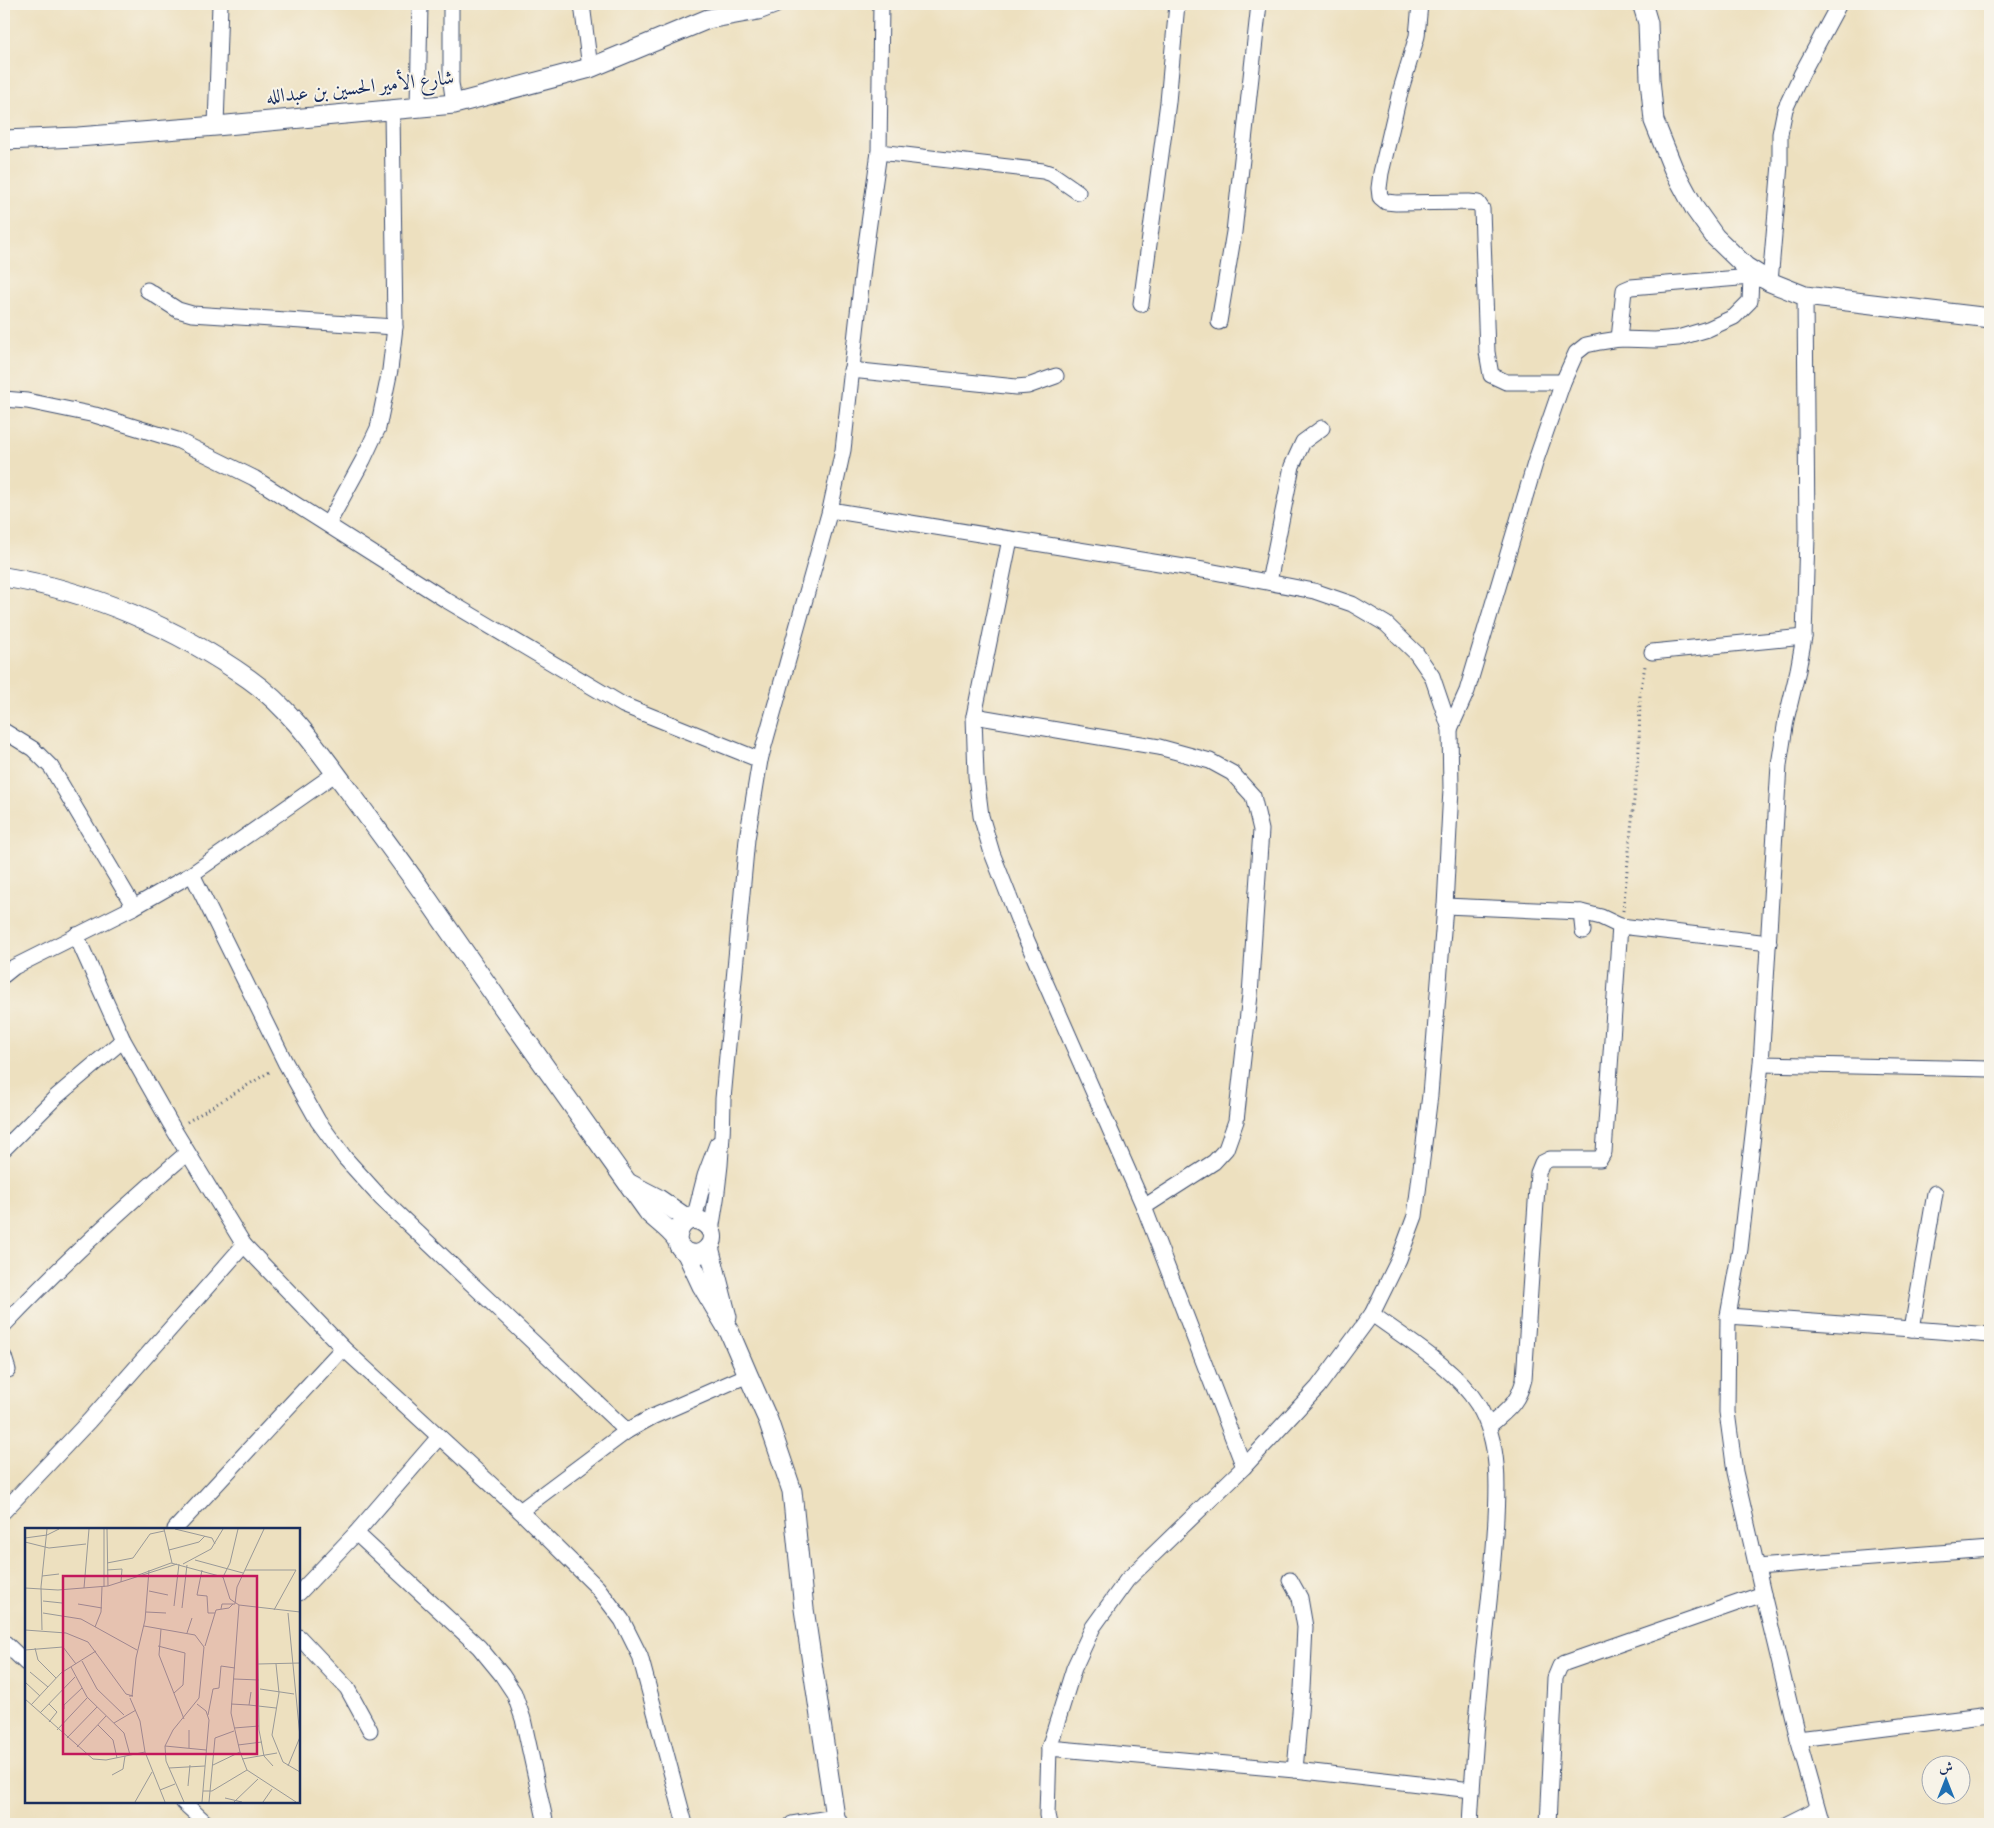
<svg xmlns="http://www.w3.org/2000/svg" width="1994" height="1828" font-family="'Sorts Mill Goudy',Amiri,serif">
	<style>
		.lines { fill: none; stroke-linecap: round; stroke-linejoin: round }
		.minor-casing { stroke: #3a4a6d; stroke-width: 17 }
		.tertiary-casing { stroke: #3a4a6d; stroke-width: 21 }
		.path { stroke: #3a4a6d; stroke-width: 3; stroke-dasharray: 1 4; stroke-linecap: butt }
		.minor { stroke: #fff; stroke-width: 15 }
		.tertiary { stroke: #fff; stroke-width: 19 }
		.labels { text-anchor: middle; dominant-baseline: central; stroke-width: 4; stroke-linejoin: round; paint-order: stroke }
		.street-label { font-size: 20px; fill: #1b2f5e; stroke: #f7f3e8 }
		.inset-road { fill: none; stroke: #999998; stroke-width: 1 }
		.view { fill: #c2185b; fill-opacity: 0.15; stroke: #c2185b; stroke-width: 2.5 }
		.inset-edge { fill: none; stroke: #1b2f5e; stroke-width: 2.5 }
	</style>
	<rect width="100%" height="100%" fill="#f7f3e8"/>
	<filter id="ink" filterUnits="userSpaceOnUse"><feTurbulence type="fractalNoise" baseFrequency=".02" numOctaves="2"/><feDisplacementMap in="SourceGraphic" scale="10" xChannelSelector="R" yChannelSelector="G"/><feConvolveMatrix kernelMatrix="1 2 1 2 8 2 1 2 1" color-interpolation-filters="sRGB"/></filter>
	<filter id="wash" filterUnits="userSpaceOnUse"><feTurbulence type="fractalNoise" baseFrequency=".0096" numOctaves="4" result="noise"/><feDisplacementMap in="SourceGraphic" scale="20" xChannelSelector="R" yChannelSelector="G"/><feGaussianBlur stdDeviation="1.12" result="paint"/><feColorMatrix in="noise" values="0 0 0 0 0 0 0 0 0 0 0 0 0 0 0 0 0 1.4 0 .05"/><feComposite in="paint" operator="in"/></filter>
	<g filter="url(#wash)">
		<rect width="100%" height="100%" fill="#ede0bf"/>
	</g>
	<g filter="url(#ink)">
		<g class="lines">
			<defs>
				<g id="minor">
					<path d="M451,4v79l3,21"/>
					<path d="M582,4l8,64"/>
					<path d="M1420,4l-3,32 -18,60 -18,77 -2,15 1,9 6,5 10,1 73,-1 9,1 4,6 5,143 4,23 15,7h57"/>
					<path d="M418,107l2,-103"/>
					<path d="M216,126l4,-122"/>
					<path d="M879,152l164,19 9,3 26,18"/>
					<path d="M147,290l31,20 14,4 203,13"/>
					<path d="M1805,296l2,241 -3,100 -6,33 -12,50 -7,45 -18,299 -21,185 -12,67 -1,96 8,60 28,122 35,145 24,85"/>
					<path d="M1141,304l27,-202 9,-98"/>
					<path d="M1219,322l15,-90 25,-228"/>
					<path d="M1619,339l5,-49 7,-3 120,-10 19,5 10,-118v-30l5,-25 17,-36 37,-69"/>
					<path d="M851,370l165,17 12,-1 28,-10"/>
					<path d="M4,399l23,2 68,14 82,25 77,38 192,122 177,105 137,55"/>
					<path d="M830,510l379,61 105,20 38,13 34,20 30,29 16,23 18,53 1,60 -6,117 -15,189 -15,121 -16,43 -27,55 -54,73 -74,80 -117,113 -34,47 -19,41 -25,80 -2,67 2,9"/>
					<path d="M328,524l35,-64 15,-32 12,-58 5,-43 -3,-217"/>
					<path d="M1010,539l-36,177 2,60 5,40 11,37 29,74 123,280 100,260"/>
					<path d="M1269,582l23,-116 11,-24 19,-14"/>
					<path d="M1652,652l152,-15"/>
					<path d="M974,716l185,31 51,14 22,12 21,23 8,34 -11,165 -14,126 -10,28 -12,13 -70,45"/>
					<path d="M1450,729l17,-38 69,-231 27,-78 13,-29 10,-8 14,-3 19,-3 36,1 23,-2 30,-9 26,-12 16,-16 1,-24"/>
					<path d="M4,731l29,18 18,18 83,140"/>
					<path d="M192,874l93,188 33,59 27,37 36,40 246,233"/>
					<path d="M1445,906l136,6 2,19"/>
					<path d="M1581,912l20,5 19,9"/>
					<path d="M76,935l47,105 51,90 70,115 99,103 177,163 77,76 25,33 18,36 45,168"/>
					<path d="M4,975l10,-8 120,-60 58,-33 144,-101"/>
					<path d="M1761,1064l229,5"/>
					<path d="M4,1149l53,-53 66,-56"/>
					<path d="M694,1219l11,-43 12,-32"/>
					<path d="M711,1231c8,-44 12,-87 12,-132l24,-260 13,-79 70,-250 13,-60 21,-191 15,-107 2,-148"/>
					<path d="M1372,1314c34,25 83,54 106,91 23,38 20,85 17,129 -3,44 -8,88 -13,132 -5,52 -9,105 -12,158"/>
					<path d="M1728,1316l184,13 23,-136"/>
					<path d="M4,1325c58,-61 119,-117 183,-172"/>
					<path d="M1912,1329l78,6"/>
					<path d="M4,1357l4,13"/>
					<path d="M1489,1426c18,-16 29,-22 35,-47l14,-206 4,-10 8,-4h50l4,-7 16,-226 149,17"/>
					<path d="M4,1511l85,-90 155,-176"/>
					<path d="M520,1511l107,-80 25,-14 96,-42"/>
					<path d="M175,1529l168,-181"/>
					<path d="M356,1533l123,114 23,28 12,18 9,26 23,105"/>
					<path d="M1757,1567l233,-18"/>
					<path d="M1290,1580l10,18 5,29 -3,62 -7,81"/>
					<path d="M299,1593l57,-60 83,-96"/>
					<path d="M299,1637l48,51 23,42"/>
					<path d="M4,1642l22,21"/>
					<path d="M1798,1739l192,-24"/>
					<path d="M1049,1748l246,22 177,20"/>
					<path d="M183,1802l24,22"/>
					<path d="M792,1824l43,-7"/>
					<path d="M1548,1824l7,-146 5,-12 5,-3 198,-69"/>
					<path d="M1787,1824l30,-15"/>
				</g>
				<g id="tertiary">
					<path d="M1641,4l2,2 5,17 2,56 4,42 19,47 22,41 20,28 31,30 24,15 35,14 185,22"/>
					<path d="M4,140l74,-3 138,-11 238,-22 136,-36 118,-49 50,-9 16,-6"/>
					<path d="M4,577c87,14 173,51 245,102 41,29 70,72 100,112 27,37 54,73 80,110 72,105 146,208 220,312 8,8 22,17 28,27 1,2 1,5 3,7 3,4 8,7 13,7 5,1 10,-1 14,-5 21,-21 -25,-49 -30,-10"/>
					<path d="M630,1184l27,14 32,22"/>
					<path d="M709,1247l18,70"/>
					<path d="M687,1254l15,32 28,47 18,42 20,45 24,71 12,118 31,208 3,7"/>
				</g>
			</defs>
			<use href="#minor" class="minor-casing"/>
			<use href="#tertiary" class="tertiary-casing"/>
			<g class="path">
				<path d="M1623,911l16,-162 1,-56 5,-27"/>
				<path d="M187,1122l84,-51"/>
			</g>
			<use href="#minor" class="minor"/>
			<use href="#tertiary" class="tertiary"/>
		</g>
	</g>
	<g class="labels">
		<g class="street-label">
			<text transform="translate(360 89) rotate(-6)">شارع الأمير الحسين بن عبدالله</text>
		</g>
	</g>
	<g transform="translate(25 1528)">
		<rect width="275" height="275" fill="#ede0bf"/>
		<path class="inset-road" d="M82,1l1,57M139,1l8,34M150,1l37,9 3,6M213,1l-8,34 -7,14 7,22 9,6 61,7M0,10l22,-3 12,-6M0,14l24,6 37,-4M144,22l30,-8 6,-6M170,32l48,13M82,35l26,-5 17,-24 14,-3M158,36l28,-15 12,-20M82,42l15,-1 -1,13M177,42l-5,25 10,1 1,17h7M220,42h51l-22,40M17,48l17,-2M108,49l38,-14 52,14M79,59v-58M0,60l33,2 50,-4 69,-22M59,60l5,-59M124,63l19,4M18,73l19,2M53,76l24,4M214,77l-8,108 9,39 7,18 49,32M149,78l5,-42M232,79l1,57 42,-1M157,80l5,-43M196,81l1,-5h13l2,-17 27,-58M121,84l20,1M18,85l38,6 56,31M263,85l12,124 -12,29M119,98l51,9 9,12 -5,51 -26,32 -8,16 1,15 18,41M70,99l6,-15 1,-25M136,101l-2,26 25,64M0,102l41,3 22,9 38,52 7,2h-4M17,102l-1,-43 6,-58M162,105l5,-15M133,118l27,7 -2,32 -9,8M180,118l11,-36 13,-2 4,-4M10,120l3,12 18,18M0,122l38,-3 13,17M57,133l15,28 27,26M233,136l1,66 5,26 9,10M251,136l3,29 -7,42 11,27 17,10M46,139l16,30 37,36 6,22M5,144l18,15M209,151l25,1M0,154l15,14M235,161l34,5M107,168l4,-38 9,-38 4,-50M105,170l10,23 5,31 20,50M0,171l68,60 13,1 39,-8M24,176l8,8 -8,10M172,176l9,7 3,9 -7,82M206,176l18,1 2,-13M6,177l30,-32 35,-22M224,177l27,3M39,181v-4l18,-17M15,185l35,-36M183,187l5,-26 6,-1 2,-22 14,2M89,195l22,-13M73,197l15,15 4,18M209,200l25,-2M32,202l30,-32M164,202v18M42,210l30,-31M213,217l24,-3M140,218l41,4M52,219l29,-31M217,231l35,-6M188,237l27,-13M144,240l36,-2M87,247l11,-6 2,-13M163,258l2,-21M135,262l15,-6M178,263h9l35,-21M200,270l17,4M110,274l17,-30M184,274l6,-64 19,-7M209,274l24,-23M238,274l9,-13"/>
		<path class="view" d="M38,48h194v178h-194z"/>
		<rect width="275" height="275" class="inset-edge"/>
	</g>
	<rect width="1994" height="1828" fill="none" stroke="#f7f3e8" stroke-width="20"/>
	<g transform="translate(1946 1780)"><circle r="24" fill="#f7f3e8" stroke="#9fa5b1"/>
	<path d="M0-4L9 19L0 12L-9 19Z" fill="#1f6fb2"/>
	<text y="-8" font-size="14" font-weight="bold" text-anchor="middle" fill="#1b2f5e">ش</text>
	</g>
</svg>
